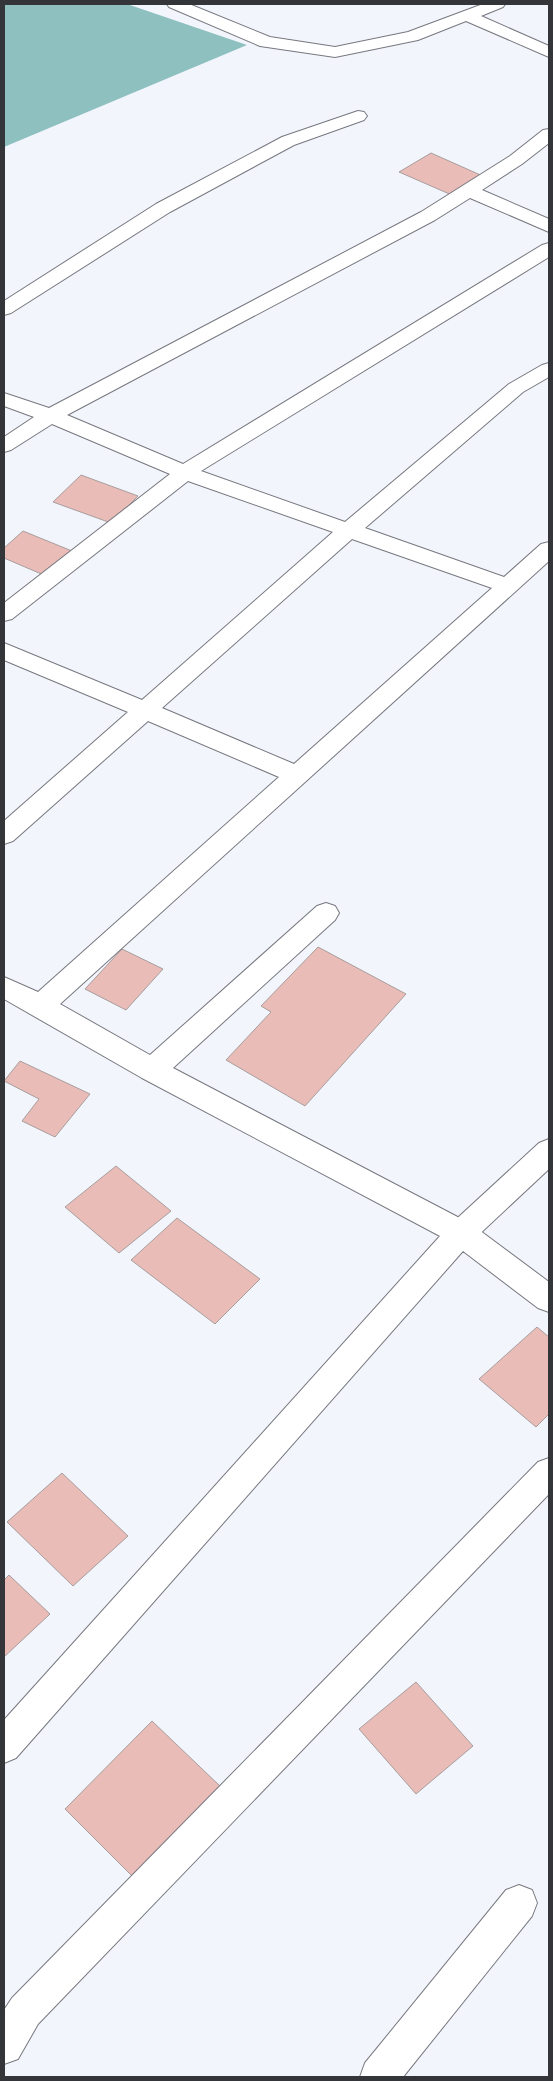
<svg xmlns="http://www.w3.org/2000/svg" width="553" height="2081" font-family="'Roboto Condensed',sans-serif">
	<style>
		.water { fill: #8ec0c0 }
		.building { fill: #e9bcb8; stroke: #a79e9d }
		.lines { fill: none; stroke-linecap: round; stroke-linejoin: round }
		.service-casing { stroke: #77787f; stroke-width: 2 }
		.minor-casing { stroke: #77787f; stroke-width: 2 }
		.service { fill: #fff; fill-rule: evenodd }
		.minor { fill: #fff; fill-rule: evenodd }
	</style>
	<rect width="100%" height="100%" fill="#f3f5fd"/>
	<path class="water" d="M4,4h123l120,41 -243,102z"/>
	<g class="building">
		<path d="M431,153l54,24 -31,19 -55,-24z"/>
		<path d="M81,475l57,21 -27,27 -58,-21z"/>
		<path d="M23,531l49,20 -26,25 -42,-18v-10z"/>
		<path d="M318,947l88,47 -101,112 -79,-46 45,-48 -10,-6z"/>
		<path d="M122,949l41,20 -37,41 -41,-21z"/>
		<path d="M20,1061l70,33 -35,43 -33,-16 17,-22 -35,-18z"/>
		<path d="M116,1166l55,45 -52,42 -54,-46z"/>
		<path d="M177,1218l83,61 -45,45 -84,-64z"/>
		<path d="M537,1327l12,10v77l-13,13 -57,-48z"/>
		<path d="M62,1473l66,63 -55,50 -66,-64z"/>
		<path d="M9,1575l41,39 -46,43v-77z"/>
		<path d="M416,1682l57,64 -57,48 -57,-65z"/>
		<path d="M152,1721l69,66 -87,91 -69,-69z"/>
	</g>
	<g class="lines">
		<defs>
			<path id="service" d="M549,1139v30l-78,73 -10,3 -10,-3 -5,-9 5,-9 88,-81z"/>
			<g id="minor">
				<path d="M167,4h22l81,33 65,10 73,-15 75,-28h22l-2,3 -22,9 68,30v11l-83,-36 -48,19 -83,17 -75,-11 -91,-39z"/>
				<path d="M358,111l6,1 3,4 -3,4 -70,25 -124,67 -159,101 -7,2v-14l152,-97 126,-67z"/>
				<path d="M549,129v14l-27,21 -40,26 67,29v13l-79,-34 -35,22 -368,195 116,49 359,-219 7,-2v14l-348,214 144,51 164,-138 33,-19 7,-2v14l-26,15 -158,136 139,49 37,-33 8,-2v19l-489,443 90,51 167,-149 9,-3 9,3 4,7 -4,7 -162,148 298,156 78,58v30l-11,-4 -75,-57 -447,507 -12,5v-43l436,-484 -298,-158 -138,-79v-22l34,15 241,-215 -131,-56 -135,120 -9,3v-23l124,-109 -124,-52v-17l138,57 191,-168 -145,-51 -176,138 -8,2v-18l166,-129 -118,-50 -41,26 -7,2v-15l30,-20 -30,-11v-13l45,15 372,-196 89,-56 33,-26zM352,539l140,49 -198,176 -132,-56z"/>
				<path d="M549,1458v36l-511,530 -20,35 -14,5v-54l8,-12 526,-536z"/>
				<path d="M519,1885l13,5 5,13 -5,13 -129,161h-43l5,-14 141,-173z"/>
			</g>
		</defs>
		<use href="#service" class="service-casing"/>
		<use href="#minor" class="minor-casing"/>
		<use href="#service" class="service"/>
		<use href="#minor" class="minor"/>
	</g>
	<rect width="553" height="2081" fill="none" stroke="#343538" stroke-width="10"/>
</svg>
